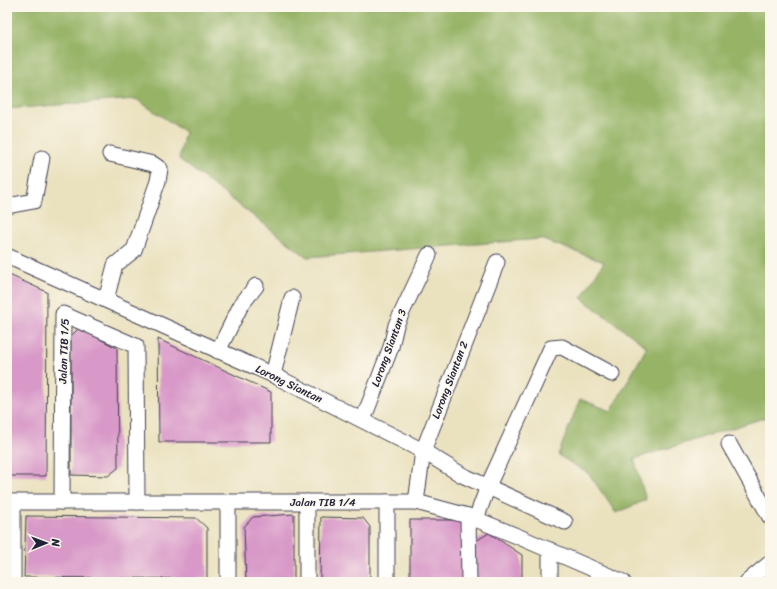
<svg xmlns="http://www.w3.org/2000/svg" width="777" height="589" font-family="Sriracha,sans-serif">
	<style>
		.forest { fill: #96b366; stroke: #5c6a50 }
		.building { fill: #d898c8 }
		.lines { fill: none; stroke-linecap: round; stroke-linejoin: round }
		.minor-casing { stroke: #403f4f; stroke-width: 17 }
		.minor { stroke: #fff; stroke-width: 15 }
		.labels { text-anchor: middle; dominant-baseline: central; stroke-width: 3; stroke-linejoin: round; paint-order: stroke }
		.street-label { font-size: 11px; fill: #22223b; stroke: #fbf7ec }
	</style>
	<rect width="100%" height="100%" fill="#fbf7ec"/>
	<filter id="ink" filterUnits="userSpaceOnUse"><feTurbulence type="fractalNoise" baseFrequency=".025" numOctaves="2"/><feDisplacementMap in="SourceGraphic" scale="8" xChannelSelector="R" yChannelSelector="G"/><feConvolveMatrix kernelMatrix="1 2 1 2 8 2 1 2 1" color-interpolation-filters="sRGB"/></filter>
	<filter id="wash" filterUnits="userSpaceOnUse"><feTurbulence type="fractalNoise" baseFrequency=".012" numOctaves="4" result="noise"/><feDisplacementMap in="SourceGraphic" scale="16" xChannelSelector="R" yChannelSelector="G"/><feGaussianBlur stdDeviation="0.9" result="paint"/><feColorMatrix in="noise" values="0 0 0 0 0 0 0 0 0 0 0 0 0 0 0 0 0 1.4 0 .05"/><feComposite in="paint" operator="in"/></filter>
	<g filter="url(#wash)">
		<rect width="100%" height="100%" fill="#eae1be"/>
		<path class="forest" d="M7,7h763v408l-3,2 -133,42 12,41 -30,13 -27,-39 -31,-19 22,-56 31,12 36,-64 -66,-49 23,-36 -63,-23 -234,18 -128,-98 6,-27 -49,-33 -129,10z"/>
		<g id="blocks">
			<g class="building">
				<path d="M7,274l40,18 -1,184h-39z"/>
				<path d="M79,328l38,20 1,120 -10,8 -37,-1v-139z"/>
				<path d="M158,339l113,53v50h-112z"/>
				<path d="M294,514v68h-48l-2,-55 9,-10z"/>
				<path d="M26,516l170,2 11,10v51l-183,-2z"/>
				<path d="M321,517l42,1 7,9v55h-50z"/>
				<rect x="410" y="520" width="52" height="62"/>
				<path d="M489,533l33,22v27h-48v-40z"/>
			</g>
		</g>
	</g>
	<g filter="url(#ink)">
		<use href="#blocks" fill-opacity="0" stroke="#403f4f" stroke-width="1"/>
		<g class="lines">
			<defs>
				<g id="minor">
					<path d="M7,206l27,-5 8,-43"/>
					<path d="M7,256l266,119 150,76 39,24 103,47"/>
					<path d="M106,300l9,-35 19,-15 24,-69 2,-12 -7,-5 -43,-10"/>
					<path d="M218,351l23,-46 15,-19"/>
					<path d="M273,375l19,-77"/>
					<path d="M363,420l28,-73 5,-22 33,-70"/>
					<path d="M729,444l41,73"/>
					<path d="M7,502h409l52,14 49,20 106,46"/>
					<path d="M13,502v80"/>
					<path d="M62,502l1,-188 73,32 1,156"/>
					<path d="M228,502v80"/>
					<path d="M387,502v80"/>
					<path d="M416,502l7,-51 74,-189"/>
					<path d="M468,516l1,66"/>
					<path d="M476,519l12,-33 63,-138 11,-1 50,27"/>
					<path d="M550,550v32"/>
					<path d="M307,582v-80"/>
					<path d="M747,582l23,-19"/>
				</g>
			</defs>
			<use href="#minor" class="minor-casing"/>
			<use href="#minor" class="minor"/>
		</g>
	</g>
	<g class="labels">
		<g class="street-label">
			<text transform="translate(389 348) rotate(-70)">Lorong Siantan 3</text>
			<text transform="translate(64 351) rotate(-88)">Jalan TIB 1/5</text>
			<text transform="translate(450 380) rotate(-69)">Lorong Siantan 2</text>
			<text transform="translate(289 384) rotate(26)">Lorong Siantan</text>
			<text x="323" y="502">Jalan TIB 1/4</text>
		</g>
	</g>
	<rect width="777" height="589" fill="none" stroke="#fbf7ec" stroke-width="24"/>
	<g transform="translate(46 543) rotate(89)" stroke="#fbf7ec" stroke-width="3" paint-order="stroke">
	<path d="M0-3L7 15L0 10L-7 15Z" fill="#22223b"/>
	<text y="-6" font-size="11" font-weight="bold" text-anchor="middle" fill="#22223b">N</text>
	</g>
</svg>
